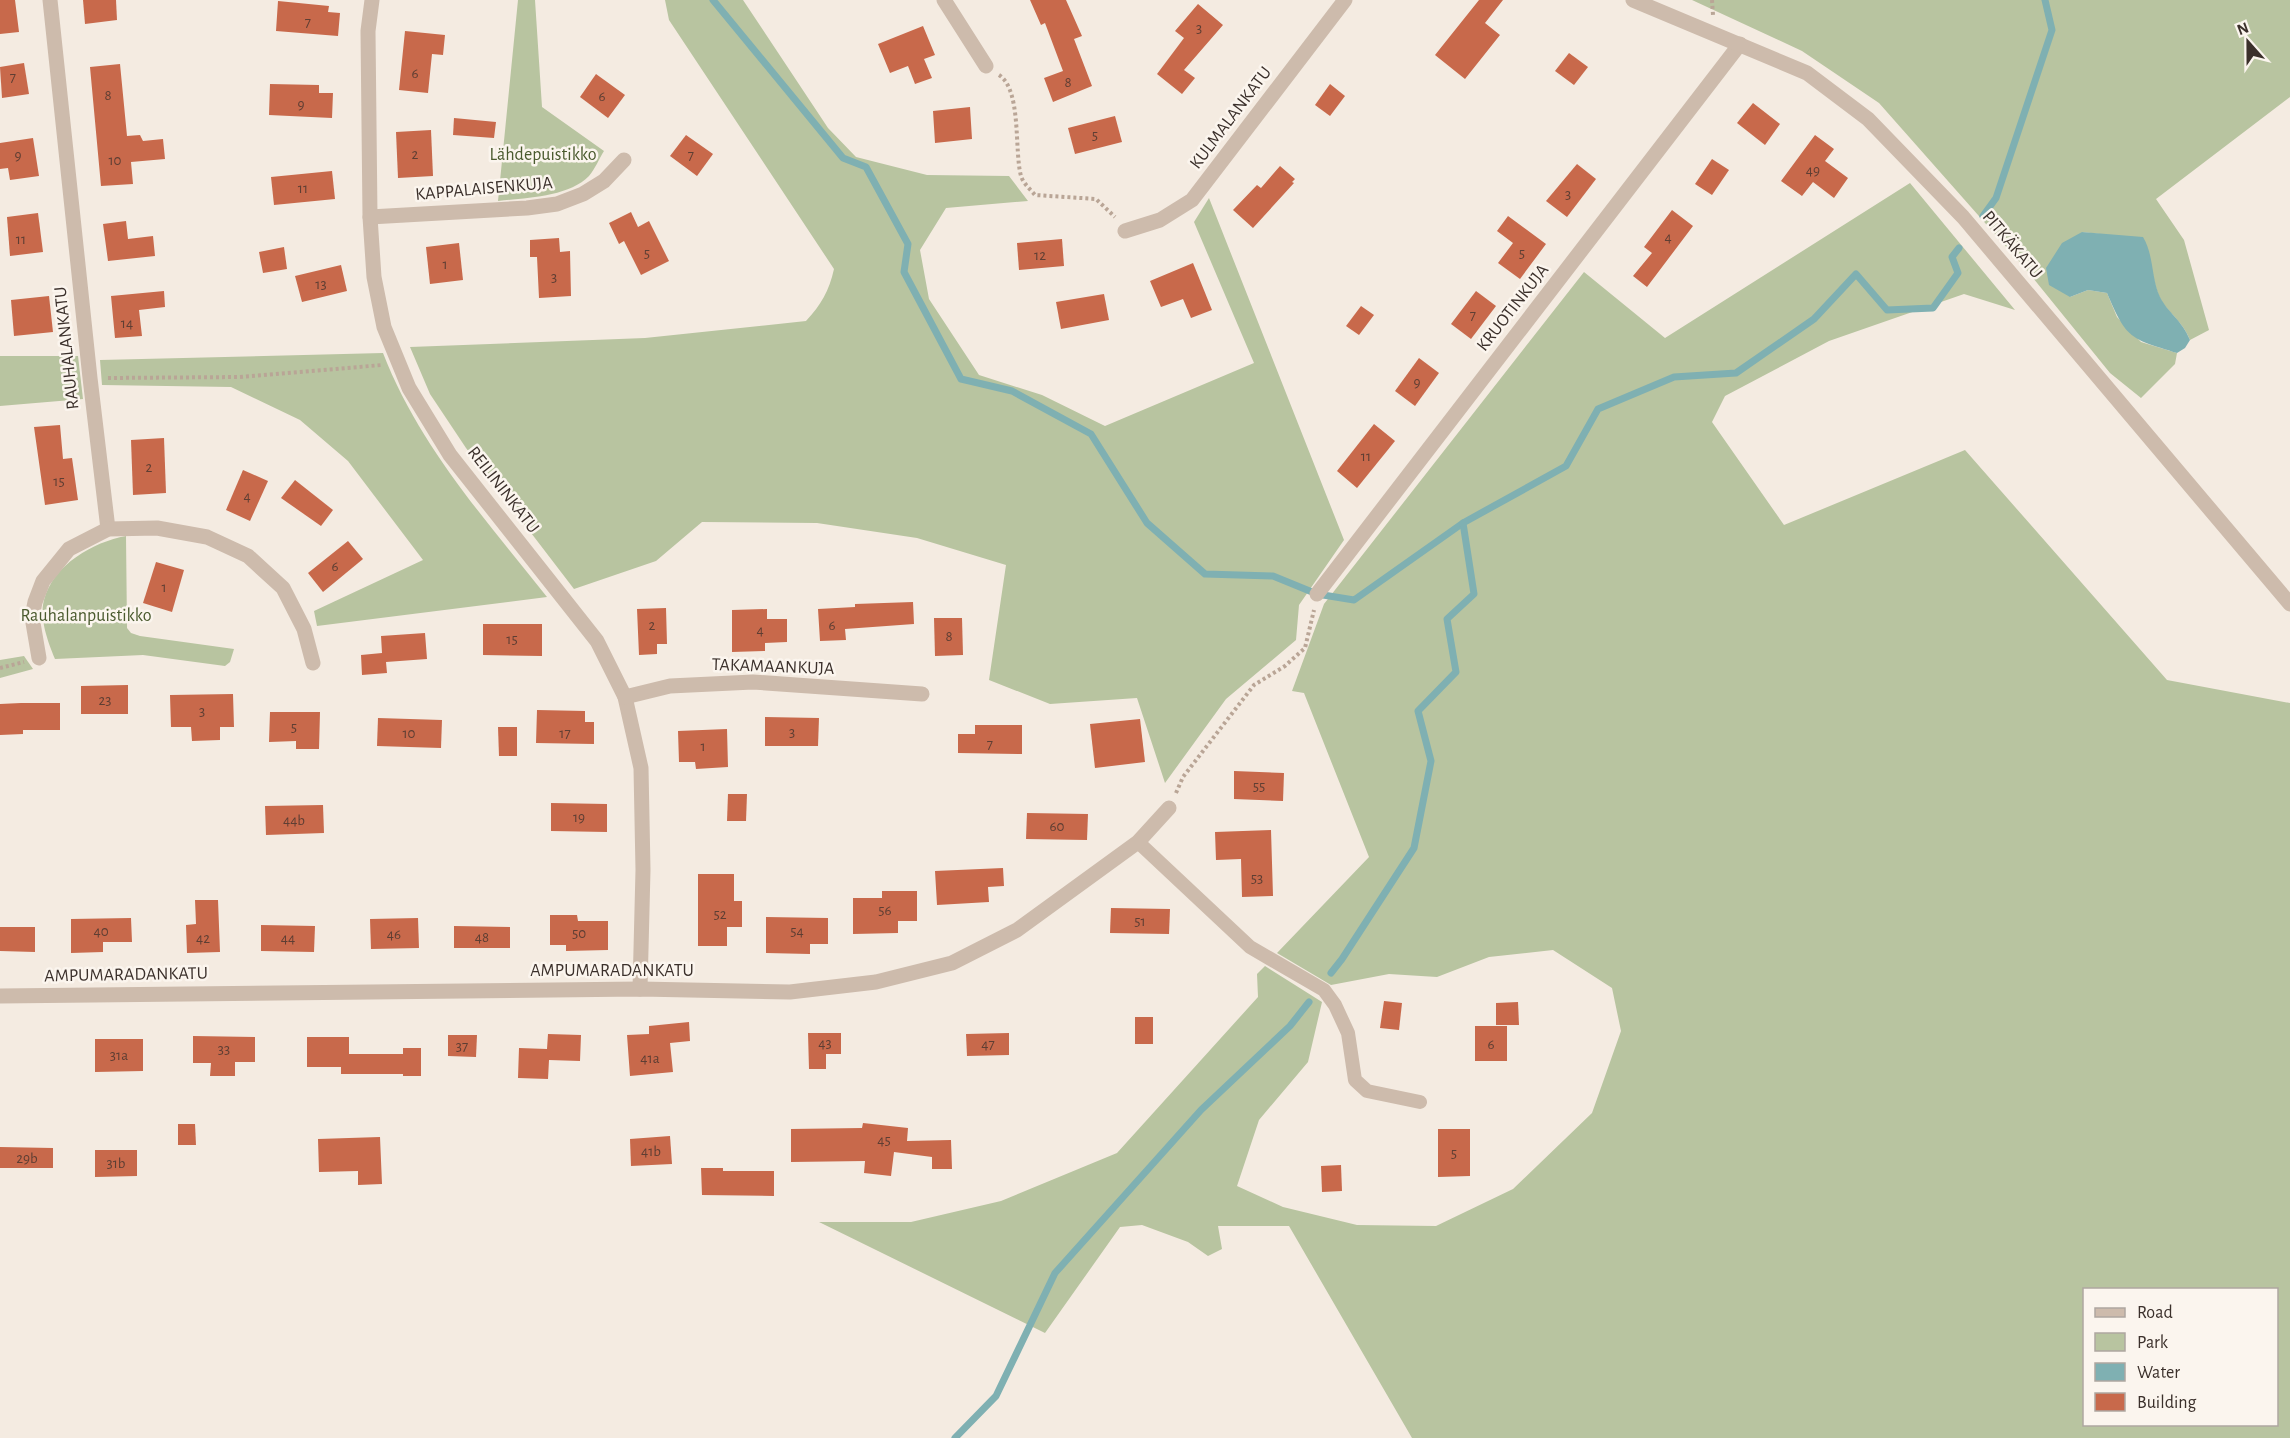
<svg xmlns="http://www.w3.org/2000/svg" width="2290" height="1438" font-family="'Alegreya Sans',sans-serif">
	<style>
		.green { fill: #b8c4a0; fill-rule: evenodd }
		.water { fill: #7fb0b2 }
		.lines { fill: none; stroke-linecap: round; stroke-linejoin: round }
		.stream { stroke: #7fb0b2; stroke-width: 7 }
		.building { fill: #c8694b }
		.path { stroke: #b9a596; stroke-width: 4; stroke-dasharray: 3 3; stroke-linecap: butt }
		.service { stroke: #cdbbac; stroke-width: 14 }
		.minor { stroke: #cdbbac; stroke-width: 15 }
		.tertiary { stroke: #cdbbac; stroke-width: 15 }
		.labels { text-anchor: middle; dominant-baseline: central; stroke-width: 5; stroke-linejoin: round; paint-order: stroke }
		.number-label { font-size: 15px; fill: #5e3e33 }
		.street-label { font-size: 18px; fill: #3b302b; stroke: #fbf5ee }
		.park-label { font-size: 18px; fill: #4a5a2e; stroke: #fbf5ee }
	</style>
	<rect width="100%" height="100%" fill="#f4ebe1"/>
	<g class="green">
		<path d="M518,0h17l7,107 62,44c-5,8 -9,18 -15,25 -20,21 -65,22 -91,25z"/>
		<path d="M665,0h78l85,128 28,29 71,18 82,1 19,25 -82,7 -26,42 9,49 50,76 63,20 63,31 149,-63 -60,-141 15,-24 135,342 -45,65 -3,35 -70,59 -61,84 -28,-85 -87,6 -61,-24 17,-115 -89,-27 -100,-15 -115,-1 -46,39 -82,28 -108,-141 -36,-54 -20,-47 235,-9 161,-17c15,-16 23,-30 28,-52l-165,-249z"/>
		<path d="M1692,0h598v97l-134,102 28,41 25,90 -19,10c-6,-15 -15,-22 -25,-34 -9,-11 -11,-27 -14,-40l-51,-32 -18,-2 -12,65 18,-7 19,3 10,24 24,25 36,11 -2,11 -34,34 -31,-25 -86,-106 -145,-164 -77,-52z"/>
		<path d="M1910,183l105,127 -51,-16 -135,47 -104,55 -13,26 72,103 181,-75 202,230 123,23v735h-878l-123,-212h-71l4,23 -14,7 -20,-14 -46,-17 -22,2 -75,106 -226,-111h92l90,-21 116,-48 141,-156 -1,-23 8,-8 57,36 -14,60 -49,58 -22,66 46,21 74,18 79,1 77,-37 79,-76 29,-82 -9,-43 -59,-38 -64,7 -52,20 -48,-3 -58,11 -54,-32 92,-96 -65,-164 -12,-2 32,-87 260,-332 81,66zM2084,1290h192v134h-192z"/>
		<path d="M383,353c36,93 103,167 164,244l-230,29 -3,-15 109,-51 -75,-99 -48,-41 -69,-33 -129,-2 -2,-25z"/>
		<path d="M0,356h78l5,43 -83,7z"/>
		<path d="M126,536l1,92 4,5 9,3 94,13 -4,13 -5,4 -82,-11 -88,4c-7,-17 -16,-41 -11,-59 9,-35 49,-58 82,-64z"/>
		<path d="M24,656l9,13 -33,9v-18z"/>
	</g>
	<path class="water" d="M2082,232l61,5c11,18 8,41 17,60 8,16 22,23 30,43l-5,8 -8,5c-47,-15 -50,-13 -70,-60l-19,-3 -18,7 -21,-12 -3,-17 16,-25z"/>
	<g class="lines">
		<g class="stream">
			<path d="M713,0l130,158 23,9 42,77 -4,28 57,107 51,12 79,43 56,89 58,51 68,2 44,18 37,6 109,-77"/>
			<path d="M1983,216l13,-18 56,-168 -7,-30"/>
			<path d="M1331,973l11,-14 72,-111 17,-87 -13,-50 38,-39 -9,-53 27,-25 -11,-71 103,-57 32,-57 76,-32 62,-4 78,-54 42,-45 31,36 46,-2 25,-35 -6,-16 7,-9"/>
			<path d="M955,1438l41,-42 59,-123 146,-163 89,-84 19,-24"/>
		</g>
	</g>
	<g class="building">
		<path d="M0,0h15l4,32 -19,2z"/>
		<path d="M83,0h33l1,20 -32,4z"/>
		<path d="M1030,0h36l16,36 -8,3 18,47 -39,16 -9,-24 19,-7 -18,-48 -4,2z"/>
		<path d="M1479,0h24l-18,23 15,12 -35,44 -30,-24z"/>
		<path d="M278,1l51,5 -1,6 12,1 -2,23 -62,-5z"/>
		<path d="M1198,4l25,21 -39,45 11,8 -13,16 -25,-20 27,-36 -9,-7z"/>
		<path d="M923,26l12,29 -11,4 8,19 -17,6 -7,-18 -18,7 -12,-29z"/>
		<path d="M405,31l40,4 -2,20 -11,-1 -4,39 -29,-3z"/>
		<path d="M1569,53l19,14 -14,18 -19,-14z"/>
		<path d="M24,63l5,31 -27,4 -2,-31z"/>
		<path d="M120,64l7,72 13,-1 3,6 20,-2 2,20 -34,3 2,22 -32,2 -11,-119z"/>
		<path d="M596,74l29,21 -17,23 -28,-21z"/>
		<path d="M270,84l49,1v8h14l-1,25 -63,-3z"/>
		<path d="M1330,84l15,12 -15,20 -15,-11z"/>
		<path d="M1753,103l27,21 -15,21 -28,-22z"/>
		<path d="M970,107l2,32 -37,4 -2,-32z"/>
		<path d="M1115,116l7,26 -47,12 -7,-26z"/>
		<path d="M454,118l42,4 -2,16 -41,-3z"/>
		<path d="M431,130l2,46 -35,2 -2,-46z"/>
		<path d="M686,135l27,19 -16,22 -27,-20z"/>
		<path d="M1815,135l19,14 -9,12 23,17 -14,20 -21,-16 -11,14 -21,-15z"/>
		<path d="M33,138l6,38 -29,4 -2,-12 -8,1v-26z"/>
		<path d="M1712,159l17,11 -17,25 -17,-11z"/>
		<path d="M1577,164l19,15 -29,38 -21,-16z"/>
		<path d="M1280,166l15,13 -3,3 2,1 -41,45 -20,-18 24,-25 4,3z"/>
		<path d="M332,171l3,28 -61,6 -3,-28z"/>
		<path d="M1672,210l21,16 -46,61 -14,-11 19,-23 -8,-6z"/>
		<path d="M631,212l7,15 11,-6 20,40 -28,14 -17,-34 -5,3 -10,-21z"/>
		<path d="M38,213l5,39 -33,4 -3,-39z"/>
		<path d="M1508,216l38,28 -26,35 -22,-16 15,-20 -16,-12z"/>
		<path d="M126,221l2,18 25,-3 2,20 -47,5 -5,-37z"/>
		<path d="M559,238l1,14 10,-1 1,45 -32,2 -2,-41h-7v-17z"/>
		<path d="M1062,239l2,27 -45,4 -2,-27z"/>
		<path d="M459,243l4,37 -33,4 -4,-37z"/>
		<path d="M284,247l3,22 -24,4 -4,-21z"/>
		<path d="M1193,263l19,47 -21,8 -8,-19 -22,8 -11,-26z"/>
		<path d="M341,265l6,26 -45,11 -7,-26z"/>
		<path d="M164,291l1,16 -26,3 3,26 -27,2 -4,-42z"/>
		<path d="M1476,291l20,15 -25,33 -20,-15z"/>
		<path d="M1104,294l5,26 -48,9 -5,-27z"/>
		<path d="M49,296l4,36 -39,4 -3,-36z"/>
		<path d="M1361,306l13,9 -15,20 -13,-9z"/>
		<path d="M1419,358l20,15 -24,33 -20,-15z"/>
		<path d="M1374,424l21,17 -38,47 -20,-17z"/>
		<path d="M60,425l3,34 9,-1 6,42 -33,5 -11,-78z"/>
		<path d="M164,438l2,55 -33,2 -2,-55z"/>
		<path d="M243,470l25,11 -18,40 -24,-11z"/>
		<path d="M295,480l38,30 -12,16 -40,-28z"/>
		<path d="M348,541l15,18 -40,33 -15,-19z"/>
		<path d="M156,562l28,8 -12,42 -29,-9z"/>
		<path d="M913,602l1,22 -69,5 1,11 -26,1 -2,-32 37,-2v-3z"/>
		<path d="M666,608l1,36h-10v10l-18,1 -2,-46z"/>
		<path d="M767,609v10h20v23l-22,1v8l-33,1v-42z"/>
		<path d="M934,618h28l1,37 -28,1z"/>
		<path d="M483,624h59v32l-59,-1z"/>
		<path d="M425,633l2,26 -41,3 1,11 -25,2 -1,-20 21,-2 -1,-17z"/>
		<path d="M128,685v29h-47v-28z"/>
		<path d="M233,694l1,33h-14v13l-28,1 -1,-14h-20l-1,-32z"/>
		<path d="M21,703h39v27h-37v4l-23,1v-31z"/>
		<path d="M537,710l48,1v11h9v22l-58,-1z"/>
		<path d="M270,712h50l-1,37h-23v-8l-27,1z"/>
		<path d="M765,717l54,1 -1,28h-53z"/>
		<path d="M378,718l64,2 -1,28 -64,-2z"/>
		<path d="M1140,719l5,43 -50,6 -5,-44z"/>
		<path d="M975,725h47v29l-64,-1v-19h17z"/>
		<path d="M498,727h19v29h-18z"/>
		<path d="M727,729l1,38 -32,2 -1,-7h-16l-1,-31z"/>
		<path d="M1234,771l50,2 -1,28 -49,-2z"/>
		<path d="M728,794h19l-1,27h-19z"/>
		<path d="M551,803l56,1v28l-56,-1z"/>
		<path d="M323,805l1,28 -58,2 -1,-29z"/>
		<path d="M1027,813l61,1 -1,26 -61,-1z"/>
		<path d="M1271,830l2,66 -31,1 -1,-38 -25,1 -1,-28z"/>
		<path d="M1003,868l1,18 -16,1 1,15 -52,3 -2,-34z"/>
		<path d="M698,874h36v27h8v26h-15v19h-29z"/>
		<path d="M882,891h35v30h-19v12l-45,1v-36h29z"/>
		<path d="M195,900h23l2,52 -33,1 -1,-28 10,-1z"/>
		<path d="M1111,908l59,1 -1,25 -59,-1z"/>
		<path d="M550,915h27l1,6h30v29l-42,1v-6h-16z"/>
		<path d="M766,917l62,1v26h-18v10l-44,-1z"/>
		<path d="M131,918l1,24h-29v10l-32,1v-34z"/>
		<path d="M418,918l1,30 -48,1 -1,-30z"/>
		<path d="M261,925l54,1 -1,26 -53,-1z"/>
		<path d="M454,926l56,1v21h-56z"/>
		<path d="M0,927h35v25l-35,-1z"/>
		<path d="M1384,1001l18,2 -3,27 -19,-2z"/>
		<path d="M1518,1002l1,23h-23v-22z"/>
		<rect x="1135" y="1017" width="18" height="27"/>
		<path d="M689,1022l1,19 -20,2 3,29 -43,4 -3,-41 22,-1v-8z"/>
		<rect x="1475" y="1026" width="32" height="35"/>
		<path d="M808,1033h33v21h-15v15h-17z"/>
		<path d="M1009,1033v22l-42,1 -1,-22z"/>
		<path d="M548,1034l33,1 -1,26 -31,-1 -1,19 -30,-1 1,-30 28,1z"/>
		<path d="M448,1035h29l-1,22 -28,-1z"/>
		<path d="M193,1036l62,1v25h-20v14h-25l1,-13h-18z"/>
		<path d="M307,1037h42v17h54v-6h18v28h-18v-2h-62v-7h-34z"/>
		<path d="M95,1039h48v32l-48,1z"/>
		<path d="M863,1123l45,5 -1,13 44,-1 1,29h-20v-12l-38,-5 -3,24 -27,-3 1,-12 -74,1v-33l71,-1z"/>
		<path d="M178,1124h17l1,21h-18z"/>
		<path d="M1438,1129h32v47l-32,1z"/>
		<path d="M670,1136l2,28 -41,2 -1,-27z"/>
		<path d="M380,1137l2,47 -24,1v-14l-39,1 -1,-33z"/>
		<path d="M0,1147l53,1v20h-53z"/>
		<path d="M95,1150h42v26l-42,1z"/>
		<path d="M1341,1165l1,26 -20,1 -1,-26z"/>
		<path d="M701,1168h22v3h51v25l-72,-1z"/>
	</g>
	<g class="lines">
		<g class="path">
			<path d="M1712,0l1,15"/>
			<path d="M999,75c23,15 15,76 22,101 2,7 9,13 14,19l61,4 19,18"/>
			<path d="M108,378l131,-1 143,-12"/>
			<path d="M0,668l24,-6"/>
			<path d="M1176,793l7,-16 71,-92 31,-19 20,-18 9,-38"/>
		</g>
		<path class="service" d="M1138,842l112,105 74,43 11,15 13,28 7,47 12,11 53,11"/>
		<g class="minor">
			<path d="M50,0l40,378 18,151"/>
			<path d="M372,0l-4,31 2,186 4,60 10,50 25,61 41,67 147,186 28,56 16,71 2,102 -3,119"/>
			<path d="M944,0l42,66"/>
			<path d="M370,217l157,-9 30,-4 26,-10 21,-13 20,-21"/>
			<path d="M1125,231l35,-11 32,-20 153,-200"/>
			<path d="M1317,594l423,-550"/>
			<path d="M39,658l-7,-41 3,-15 8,-21 26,-32 39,-20 49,-1 50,9 41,19 35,32 21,41 9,34"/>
			<path d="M625,697l45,-11 83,-4 169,12"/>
			<path d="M0,996l640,-7 150,3 86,-10 76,-19 65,-33 121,-88 31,-34"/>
		</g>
		<path class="tertiary" d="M1633,0l174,73 61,46 95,98 327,387"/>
	</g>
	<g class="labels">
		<g class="number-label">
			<text x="308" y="22">7</text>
			<text x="1199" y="28">3</text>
			<text x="415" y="73">6</text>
			<text x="13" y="77">7</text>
			<text x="1068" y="82">8</text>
			<text x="108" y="95">8</text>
			<text x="602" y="96">6</text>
			<text x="301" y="104">9</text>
			<text x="1095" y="135">5</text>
			<text x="415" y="154">2</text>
			<text x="18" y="155">9</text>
			<text x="691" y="155">7</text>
			<text x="115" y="160">10</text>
			<text x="1813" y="170">49</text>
			<text x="303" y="188">11</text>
			<text x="1568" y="194">3</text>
			<text x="1668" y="237">4</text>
			<text x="21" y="239">11</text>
			<text x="647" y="253">5</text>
			<text x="1522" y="253">5</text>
			<text x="1040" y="255">12</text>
			<text x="445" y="264">1</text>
			<text x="554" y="277">3</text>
			<text x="321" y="284">13</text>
			<text x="1473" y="315">7</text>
			<text x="127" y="323">14</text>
			<text x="1417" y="382">9</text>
			<text x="1366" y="456">11</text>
			<text x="149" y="467">2</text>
			<text x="59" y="481">15</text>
			<text x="247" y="496">4</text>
			<text x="335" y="566">6</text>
			<text x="164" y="587">1</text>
			<text x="652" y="625">2</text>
			<text x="832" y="625">6</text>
			<text x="760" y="630">4</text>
			<text x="949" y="636">8</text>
			<text x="512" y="639">15</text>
			<text x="105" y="700">23</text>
			<text x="202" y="711">3</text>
			<text x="294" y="727">5</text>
			<text x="792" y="732">3</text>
			<text x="409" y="733">10</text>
			<text x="565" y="733">17</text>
			<text x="990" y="744">7</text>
			<text x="703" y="746">1</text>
			<text x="1259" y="786">55</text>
			<text x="579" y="817">19</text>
			<text x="294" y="820">44b</text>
			<text x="1057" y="826">60</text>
			<text x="1257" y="878">53</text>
			<text x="885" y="910">56</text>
			<text x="720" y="914">52</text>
			<text x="1140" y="921">51</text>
			<text x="101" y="931">40</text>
			<text x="797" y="931">54</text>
			<text x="579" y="933">50</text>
			<text x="394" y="934">46</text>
			<text x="482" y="937">48</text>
			<text x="203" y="938">42</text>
			<text x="288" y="938">44</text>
			<text x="825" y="1043">43</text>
			<text x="988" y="1044">47</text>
			<text x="1491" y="1044">6</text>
			<text x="462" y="1046">37</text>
			<text x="224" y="1049">33</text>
			<text x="119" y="1055">31a</text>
			<text x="650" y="1058">41a</text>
			<text x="884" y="1140">45</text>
			<text x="651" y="1151">41b</text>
			<text x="1454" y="1153">5</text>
			<text x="27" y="1158">29b</text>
			<text x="116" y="1163">31b</text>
		</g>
		<g class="street-label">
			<text transform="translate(1231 118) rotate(-53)">KULMALANKATU</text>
			<text transform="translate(484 189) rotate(-5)">KAPPALAISENKUJA</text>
			<text transform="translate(2012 245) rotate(50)">PITKÄKATU</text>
			<text transform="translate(1513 308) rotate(-52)">KRUOTINKUJA</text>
			<text transform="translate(67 348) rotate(-96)">RAUHALANKATU</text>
			<text transform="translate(503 490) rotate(52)">REILININKATU</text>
			<text transform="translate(773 667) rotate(2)">TAKAMAANKUJA</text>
			<text x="612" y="971">AMPUMARADANKATU</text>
			<text transform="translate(126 975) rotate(-1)">AMPUMARADANKATU</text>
		</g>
		<g class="park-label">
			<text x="543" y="155">Lähdepuistikko</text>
			<text x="86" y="616">Rauhalanpuistikko</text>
		</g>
	</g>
	<rect x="2083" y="1288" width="195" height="138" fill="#fbf5ee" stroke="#aea6a0" stroke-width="1.5"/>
	<rect x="2095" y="1308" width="30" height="9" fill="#cdbbac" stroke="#aea6a0" stroke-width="1.5"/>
	<text x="2137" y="1318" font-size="18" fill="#3b302b">Road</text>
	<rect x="2095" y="1333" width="30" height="18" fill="#b8c4a0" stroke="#aea6a0" stroke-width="1.5"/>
	<text x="2137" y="1348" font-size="18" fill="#3b302b">Park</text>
	<rect x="2095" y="1363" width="30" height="18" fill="#7fb0b2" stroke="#aea6a0" stroke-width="1.5"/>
	<text x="2137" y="1378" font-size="18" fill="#3b302b">Water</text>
	<rect x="2095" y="1393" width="30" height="18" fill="#c8694b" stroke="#aea6a0" stroke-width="1.5"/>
	<text x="2137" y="1408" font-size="18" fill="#3b302b">Building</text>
	<g transform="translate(2248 42) rotate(339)" stroke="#fbf5ee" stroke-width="4.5" paint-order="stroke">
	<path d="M0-4.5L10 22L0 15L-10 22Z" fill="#3b302b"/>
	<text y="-9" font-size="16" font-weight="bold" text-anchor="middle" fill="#3b302b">N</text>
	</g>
</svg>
